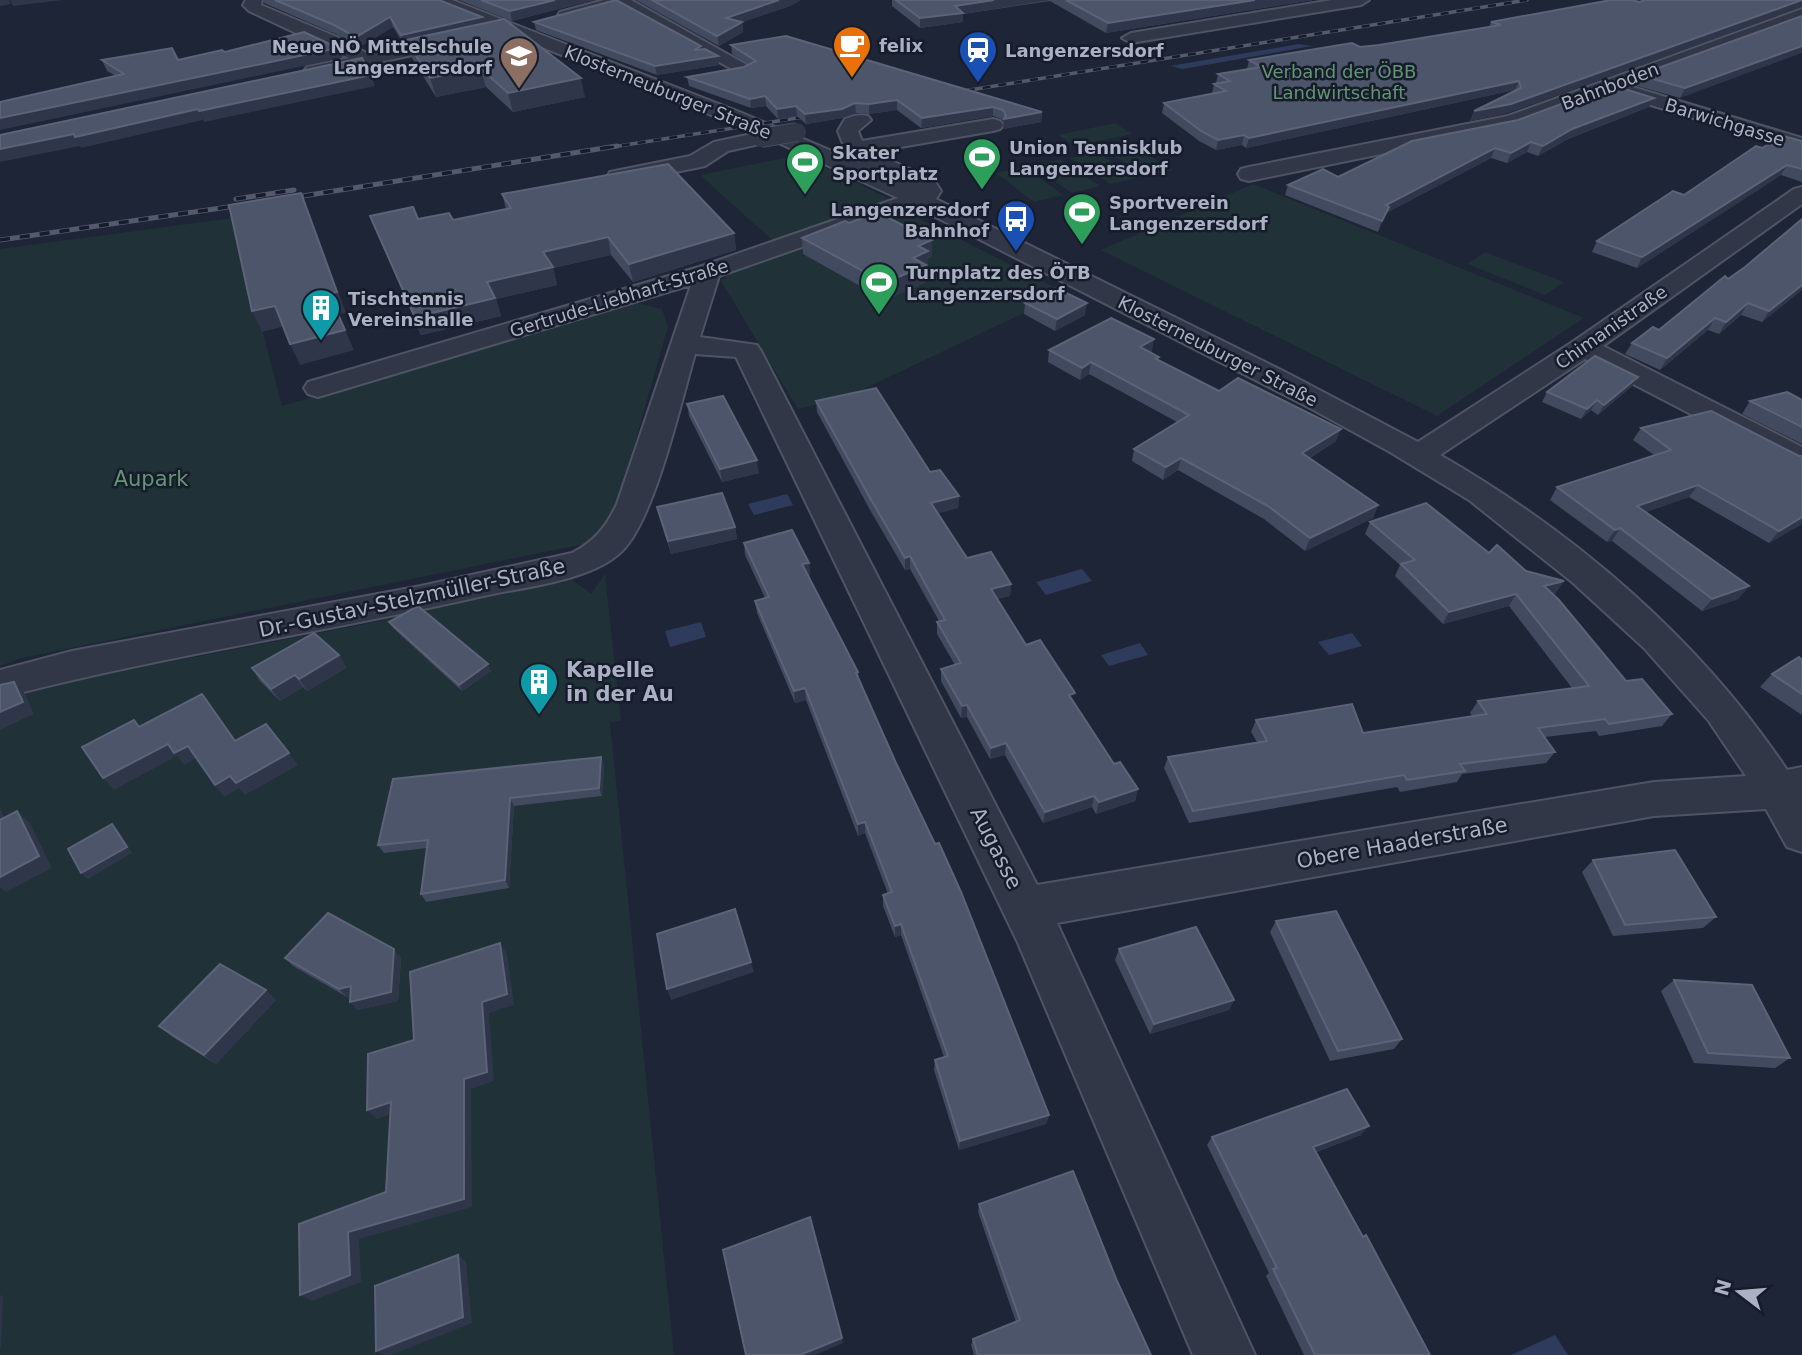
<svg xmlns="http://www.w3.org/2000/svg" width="1802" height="1355" font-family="'DejaVu Sans',sans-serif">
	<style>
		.green { fill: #203137 }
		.water { fill: #2f3b5d }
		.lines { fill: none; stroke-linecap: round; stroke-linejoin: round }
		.minor-casing { stroke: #4f5465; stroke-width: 4 }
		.minor { fill: #313747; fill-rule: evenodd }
		.rail-far1-casing { stroke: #535a6e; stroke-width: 3.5 }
		.rail-casing { stroke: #535a6e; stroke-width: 5 }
		.rail-far1 { stroke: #171c2b; stroke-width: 2.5; stroke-dasharray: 8; stroke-linecap: butt }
		.rail { stroke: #171c2b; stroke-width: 3.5; stroke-dasharray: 10; stroke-linecap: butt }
		.minor-bridge-casing { stroke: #4f5465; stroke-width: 20; stroke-linecap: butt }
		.minor-bridge { stroke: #313747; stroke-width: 18 }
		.wall { fill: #424a5f }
		.shaded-wall { fill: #2f364a }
		.building { fill: #4d556a; stroke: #5c6378; stroke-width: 2 }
		.labels { text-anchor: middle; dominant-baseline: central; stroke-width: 5; stroke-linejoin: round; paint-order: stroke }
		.far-poi-label { font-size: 18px; font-weight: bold; fill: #abb1c4; stroke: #171c2b; text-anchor: start }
		.far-park-label { font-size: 18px; fill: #629576; stroke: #171c2b }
		.far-street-label { font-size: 18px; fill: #abb1c4; stroke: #171c2b }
		.park-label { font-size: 21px; fill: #629576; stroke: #171c2b }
		.street-label { font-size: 21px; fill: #abb1c4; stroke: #171c2b }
		.poi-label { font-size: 21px; font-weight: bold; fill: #abb1c4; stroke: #171c2b; text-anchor: start }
	</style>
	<rect width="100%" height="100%" fill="#1e2536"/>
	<g class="green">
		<path d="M1115,123l17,11 -57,12 -17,-11z"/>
		<path d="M1131,144l42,26 -27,6 -41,-26z"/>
		<path d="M1097,152l40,26 -27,6 -40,-26z"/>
		<path d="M799,155l93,45 -120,40 -72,-65z"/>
		<path d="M1061,159v1l39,26 -28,7 -39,-27z"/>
		<path d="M1025,167l38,28 -29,7 -38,-29z"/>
		<path d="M1253,184l331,134 -147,98 -336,-166z"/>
		<path d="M907,212l159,81 -221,105 -47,11 -77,-128 12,-10z"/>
		<path d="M233,218l49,188 350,-104 30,7 6,18 -57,200 -22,16 -567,115 -22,8v-417z"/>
		<path d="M1485,252l79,30 -19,13 -78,-31z"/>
		<path d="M605,574l16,147 -11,1 64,633h-674v-659l106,-29 58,-4 212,-41 190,-47 25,19z"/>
	</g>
	<g class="water">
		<path d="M1299,44l13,2 -129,23 -13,-3z"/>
		<path d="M787,494l6,11 -39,10 -6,-11z"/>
		<path d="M1082,569l10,12 -46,14 -10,-13z"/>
		<path d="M701,622l5,15 -36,10 -5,-16z"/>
		<path d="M1352,633l10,13 -33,9 -11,-13z"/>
		<path d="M1140,643l8,12 -39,11 -8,-11z"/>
		<path d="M1555,1335l13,20h-57z"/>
	</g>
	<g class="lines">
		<defs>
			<g id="minor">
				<path d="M246,0h16l-1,5 76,32 31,17 92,-19 9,5 -9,5 -147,31 -9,-5 3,-4 42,-9 -100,-47 -6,-6z"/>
				<path d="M430,0h22l290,113 118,50 -15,-14 -7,-18 7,-12c8,-3 14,-5 23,-3l3,4 -13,11 4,10 131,-22 7,2 3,4 -3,4 -7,2 -121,21 62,28 7,11 -5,8 353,175 129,68 156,-101 220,-152 8,-2v17l-199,142 199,101v21l-11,-2 -206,-107 -145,96c136,78 260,185 347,315l15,-3v85l-15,-5 -21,-38 -112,7 -597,107 198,432h-62l-175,-412 -282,-586 -41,-3c-14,47 -40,165 -73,197 -30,30 -99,36 -139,45 -161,37 -324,60 -483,102v-28l72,-19 349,-65 151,-33c23,-12 34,-26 45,-49l74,-219 -363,109 -10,3 -10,-3 -4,-6 4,-6 391,-115 199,-69 -128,-59 -2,3 -40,9 -23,15 -87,18 -8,-2 -3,-5 3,-5 80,-16 24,-14 42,-9 -324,-130zM916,207l394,201 80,44 79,48 103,82 72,66 64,72 38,56 -92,6 -617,103 -276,-534 -4,-6 -57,-8 19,-61z"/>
				<path d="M604,0h27l123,69 -3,4h-12l-121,-67 -52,14 -8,-5 2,-3z"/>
				<path d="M1332,0h37l-8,5 -230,38 -9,-5 9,-5z"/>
				<path d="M1802,9v11l-176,65 176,53v13l-194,-59 -95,35 -264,54 -8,-2 -3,-5 3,-5 8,-2 259,-51z"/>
			</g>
		</defs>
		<use href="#minor" class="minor-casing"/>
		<use href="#minor" class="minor"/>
		<defs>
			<g id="rail-far1">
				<path d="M951,93l576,-93"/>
				<path d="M606,148l210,-33"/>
			</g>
			<g id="rail">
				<path d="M236,199l58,-9"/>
				<path d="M284,199l333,-53"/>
				<path d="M0,240l249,-36"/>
			</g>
		</defs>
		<use href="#rail-far1" class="rail-far1-casing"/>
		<use href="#rail" class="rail-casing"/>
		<use href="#rail-far1" class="rail-far1"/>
		<use href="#rail" class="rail"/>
		<defs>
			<path id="minor-bridge" d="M761,138l36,-6"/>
		</defs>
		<use href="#minor-bridge" class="minor-bridge-casing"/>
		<use href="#minor-bridge" class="minor-bridge"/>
	</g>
	<g class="wall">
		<path d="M263,0h176l44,24 102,73 -72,15 -27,-25 -50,10 -24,-39 -5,-14 -3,1 -11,-18 -34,20 -21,-12 -74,-32z"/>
		<path d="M459,0h135l-82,21z"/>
		<path d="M636,0h165l-11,6 -48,16 1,10 -24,14z"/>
		<path d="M892,0h421l-207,33 -56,-32 -87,13v8l-43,6 -28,-22z"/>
		<path d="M1802,0v7l-295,106 -37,8 4,-10 41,-21 -269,58 -4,-3 -26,5 -17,-9 -37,-28 2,-10 48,-10 2,-9 2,-1 2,-9 29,-5 2,-9 130,-15 110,-18 2,-5 148,-20z"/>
		<path d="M1802,16l-122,82 -46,-13 5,-10z"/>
		<path d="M534,22l167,24v3l18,16 -62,10 -121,-45z"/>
		<path d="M731,45l311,67 -1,10 -38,7 1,-7 -2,-3 -9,-3 -72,12 -24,-18 -28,4 -13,-1 -14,5 -36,6 -9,-8 -19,3 -12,-13 -15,2 -62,-22 -2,-9 57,-10 5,-2 -17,-11z"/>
		<path d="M338,48l4,10 -226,18 -9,-5 -5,-11h76l47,-8z"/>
		<path d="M1649,107l-81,32 -30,17 -11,-4 -20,11 -16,-5 -105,55 -8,19 -93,-37 3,-10 50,-8z"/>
		<path d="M1802,141v41l-21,-7 -144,93 -45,-16 5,-11 87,-46 78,-47z"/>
		<path d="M502,194l232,39 2,17 -103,32 -22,-27 -58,13 4,17 -61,14 5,17 -80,19 -51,-119 48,3 35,1 53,-11z"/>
		<path d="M849,223l83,17v16l-4,2v10l-2,1v13l-41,18 -82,-46 -1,-16z"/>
		<path d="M1745,267l57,23 -40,32 -21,-7 -22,19 -11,-4 -48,40 -35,-16 7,-11 27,-13z"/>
		<path d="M1025,303l60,12 -30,16 -31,-17z"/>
		<path d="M1049,350l103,1 -2,1 9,5 -1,3 61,31 117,50 -26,17 68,47 -5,13 -68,33 -41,-32 -86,-49 -15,10 -31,-19 2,-12 43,-27 -88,-48 -9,6 -32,-18z"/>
		<path d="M1632,386l-34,29 -7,-5 -10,9 -39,-17 5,-10z"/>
		<path d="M1802,400v44l-60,-30 8,-13z"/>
		<path d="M816,401l114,71 29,24 -1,12 -20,5 29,45 44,26 -1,12 -13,3 29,46 47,56 41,63 24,25 -3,12 -39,13 -4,-7 -49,16 -38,-68 -15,4 -23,-42 -6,1 -20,-37v-12l14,-4 -18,-31v-12l2,-1 -29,-52 -5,1 -35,-60 -53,-98z"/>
		<path d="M687,404l72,69 -37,9 -33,-66z"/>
		<path d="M1641,428l161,96 -33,19 -80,-46 -43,15 103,74 -11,13 -36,12 -90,-70 -5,1 -57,-42 7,-13 97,-32 -21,-15z"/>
		<path d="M657,507l78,20 2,12 -66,15z"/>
		<path d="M1370,522l119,31 37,18 30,22 -4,1 74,87 46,33 -10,12 -63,10 -3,-5 -51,6 10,15 -9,11 -84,11 -5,8 -57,10 -3,-5 -208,36 -25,-55 4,-11 89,-15 -6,-10 5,-12 107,13 109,-17 -2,-3 8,-12 94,-13 -63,-82 -66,18 -48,-48 5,-11 -35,-31z"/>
		<path d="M744,543l65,20 1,12h-2l50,97 1,7 190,436 -3,9 -87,26 -25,-80 1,-10 9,-3 -43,-122 -6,2 -12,-31v-11l5,-1 -23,-61 -7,3 -52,-136 -11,3 -38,-90 -2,-12 10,-3 -20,-43z"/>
		<path d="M389,622l102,49 -29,20 -69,-63z"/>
		<path d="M339,655l7,13 -39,23 -4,-4 -23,14 -20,-20 -8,-13z"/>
		<path d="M1802,660v55l-42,-28 12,-13z"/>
		<path d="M601,757l3,9 -2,30 -88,10 -5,82 -83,14 -5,-8 6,-46 -43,5 -6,-8z"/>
		<path d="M1593,860l123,57 -13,11 -90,8 -31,-64z"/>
		<path d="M1276,921l126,118 -8,10 -64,12 -60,-129z"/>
		<path d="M1119,949l115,51 -5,10 -79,24 -35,-74z"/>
		<path d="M285,958h116l-3,43 -41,9 -7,-14 -3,1 -54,-31z"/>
		<path d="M1674,980l116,78 -15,10 -81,-5 -33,-72z"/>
		<path d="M276,1000l-60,64 -45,-28 -12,-10z"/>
		<path d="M1361,1135l-45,17 114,203h-126l-38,-79 3,-3 -62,-128 5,-8z"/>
		<path d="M979,1204l138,77 34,74h-177l-3,-10 2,-6 43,-17 -38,-110z"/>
	</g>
	<g class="shaded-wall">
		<path d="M0,0h9l2,4 -11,2z"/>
		<path d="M10,0h53l-50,6z"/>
		<path d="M555,0h39l-82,21 -2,-10z"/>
		<path d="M779,0h22l-11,6 -48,16 1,10 -24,14 -2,-10 9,-18z"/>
		<path d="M994,0h56l-87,14v8l-43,6v-10l35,-12z"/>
		<path d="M1255,0h58l-207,33 2,-10z"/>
		<path d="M1802,0v7l-295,106 -37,8 4,-10z"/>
		<path d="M390,17l3,10 -34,20 -3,-10z"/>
		<path d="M482,17l2,10 -78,13 1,4 -3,1 -3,-10z"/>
		<path d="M701,46l1,9 16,1 1,9 -62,10 -2,-9z"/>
		<path d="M1802,46v7l-122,45 5,-10z"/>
		<path d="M338,48l4,10 -342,72v-12z"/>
		<path d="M480,68l6,19 -50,10 -6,-19z"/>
		<path d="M371,75l4,11 -171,36 -5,-11z"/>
		<path d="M581,78l4,19 -72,15 -5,-19z"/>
		<path d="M1519,81l-4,9 -269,58 3,-10z"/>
		<path d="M765,96l1,10 -15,2 -1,-9z"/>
		<path d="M1654,98l-5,9 -81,32 -30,17 5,-10 29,-17z"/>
		<path d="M897,100v10l-28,4v-10z"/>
		<path d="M855,103l1,10 -14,5 -36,6 -1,-10z"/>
		<path d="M796,106l1,10 -19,3 -1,-10z"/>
		<path d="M993,107v9l-72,12 1,-10z"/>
		<path d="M198,109l5,11 -122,28 -1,-2 -80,16v-13z"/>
		<path d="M1042,112l-1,10 -38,7 1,-10z"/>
		<path d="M1244,135l-2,10 -26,5 2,-10z"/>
		<path d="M1531,142l-4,10 -20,11 4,-10z"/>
		<path d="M1495,148l-4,10 -105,55 -8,19 8,-27z"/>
		<path d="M1787,165l-6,10 -144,93 5,-11z"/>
		<path d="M301,193l8,19 37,101 -8,1 -9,-20z"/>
		<path d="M734,233l2,17 -103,32 -4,-18z"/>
		<path d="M608,237l3,18 -58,13 4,17 -61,14 5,17 -80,19 -6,-18 72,-35 56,-30z"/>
		<path d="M932,240v16l-4,2v10l-2,1v13l-41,18v-17l28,-25 5,-12z"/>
		<path d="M1802,285v5l-40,32 7,-11z"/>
		<path d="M1087,303l-2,12 -30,16 2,-12z"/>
		<path d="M1748,303l-7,12 -22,19 7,-12z"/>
		<path d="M275,306l10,20 -23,6 -10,-21z"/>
		<path d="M1715,318l-7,12 -48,40 7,-12z"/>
		<path d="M345,330l9,20 -54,15 -10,-21z"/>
		<path d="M1154,339l-2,12 -14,8 2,-12z"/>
		<path d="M1091,362l-2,12 -9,6 2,-12z"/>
		<path d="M1638,377l-6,9 -34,29 6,-10z"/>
		<path d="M1597,400l-6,10 -10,9 6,-10z"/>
		<path d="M1341,429l-5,12 -38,24 4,-12z"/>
		<path d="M1181,458l-3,12 -15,10 3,-13z"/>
		<path d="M757,460l2,13 -37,9 -2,-13z"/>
		<path d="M1698,485l-9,12 -60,21 8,-12z"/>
		<path d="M959,496l-1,12 -27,7v-12z"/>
		<path d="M1378,505l-5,13 -68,33 5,-13z"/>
		<path d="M1802,517v7l-33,19 10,-12z"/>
		<path d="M735,527l2,12 -66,15 -3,-13z"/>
		<path d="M1620,528l-8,13 -5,1 8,-12z"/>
		<path d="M910,556v13l-5,1v-12z"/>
		<path d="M809,563l1,12 -6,2 -2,-13z"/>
		<path d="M1564,581l-8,12 -20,6 8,-13z"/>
		<path d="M1011,584l-1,12 -20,5 1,-12z"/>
		<path d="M1749,586l-11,13 -36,12 10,-12z"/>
		<path d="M1516,594l-7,12 -66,18 6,-12z"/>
		<path d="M339,655l7,13 -39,23 -8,-12z"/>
		<path d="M488,664l3,7 -29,20 -3,-6z"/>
		<path d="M295,675l8,12 -23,14 -9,-12z"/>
		<path d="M14,682l11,12 9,20 -34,16v-18z"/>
		<path d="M805,688l1,12 -11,3 -1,-12z"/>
		<path d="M967,705v12l-6,1 1,-12z"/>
		<path d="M1006,743l-1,12 -15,4 1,-11z"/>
		<path d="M168,744l20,2 9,12 -13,7 -7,-9 -63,34 -11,-12z"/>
		<path d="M289,753l9,12 -53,30 -6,-7 -15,9 -9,-12 15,-9z"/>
		<path d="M601,757l3,9 -2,30 -3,-8z"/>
		<path d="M1138,789l-3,12 -39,13 3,-12z"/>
		<path d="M1094,796l-2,11 -49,16 2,-11z"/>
		<path d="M510,798l4,8 -5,82 -4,-8z"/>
		<path d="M0,808l11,24 -11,-9z"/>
		<path d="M17,811l13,12 22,45 -46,24 -6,-5v-10z"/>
		<path d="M865,822v11l-7,3v-12z"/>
		<path d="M112,824l6,6 14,23 -44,26 -7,-6z"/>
		<path d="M901,924v11l-6,2v-11z"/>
		<path d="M500,943l7,11 7,51 -25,8 5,68 -23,8 1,118 -113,32 2,43 -49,19 -12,-6 48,-63 116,-33v-120l18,-77z"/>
		<path d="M394,949l7,9 -3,43 -41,9 -7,-8z"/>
		<path d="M751,962l3,10 -83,28 -4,-11z"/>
		<path d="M351,986l7,8 -11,3 -8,-8z"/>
		<path d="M266,990l10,10 -60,64 -12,-9z"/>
		<path d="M1234,1000l-5,10 -79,24 4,-10z"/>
		<path d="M391,1102l9,9 -23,8 -10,-9z"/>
		<path d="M1049,1115l-3,9 -87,26 1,-9z"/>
		<path d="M1369,1126l-8,9 -55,20 7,-8z"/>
		<path d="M458,1255l8,7 6,61 -81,32h-7l-8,-4z"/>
		<path d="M0,1295l3,1 -2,51h-1z"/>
		<path d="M842,1338l1,5 -28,12h-15z"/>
	</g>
	<g class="building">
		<path d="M275,0h164l43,17 -81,18 -11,-18 -34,20 -22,-12z"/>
		<path d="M481,0h74l-45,11z"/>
		<path d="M616,0l85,46 -7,4 11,-1 13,7 -63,10 -121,-44z"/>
		<path d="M652,0h127l-53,18 16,4 -25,14z"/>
		<path d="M896,0h98l-39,6 8,7 -43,5z"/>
		<path d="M1066,0h189l-147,23z"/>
		<path d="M1611,0h21l7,2 6,-2h157l-291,104 -37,7 47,-23 -2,-7 -270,57 -5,-3 -26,5 -17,-9 -37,-28 62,-12 -12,-7 16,-3 -12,-7 43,-7 -12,-7 103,-17 8,4 19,-2 122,-20 -10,-3z"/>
		<path d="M1802,16v30l-117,42 -46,-13z"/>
		<path d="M504,19l77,59 -73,15 -28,-25 -50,10 -24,-38z"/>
		<path d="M304,32l34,16 -338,70v-16l124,-28 -22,-14 70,-12 6,12 44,-10 3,2z"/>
		<path d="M786,36l256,76 -38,7 2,-4 -3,-5 -10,-3 -71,11 -25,-18 -28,4 -14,-1 -13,6 -37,5 -9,-8 -19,3 -12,-13 -15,3 -63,-22 57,-10 12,-6 -25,-16z"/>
		<path d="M362,58l9,17 -172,36 -1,-2 -123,28 -1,-3 -74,15v-14z"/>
		<path d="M1612,85l42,13 -82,31 -29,17 -12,-4 -20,11 -16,-5 -109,57 3,2 -7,14 -94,-36 35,-16 15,8 74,-36 106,-21z"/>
		<path d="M1783,136l19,5v28l-15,-4 -145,92 -45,-16 76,-50 11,4 72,-49 6,2z"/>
		<path d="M668,164l66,69 -105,31 -21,-27 -65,15 10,15 -66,15 8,16 -80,19 -45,-101 43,-9 5,12 31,-6 4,7 58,-12 -9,-14z"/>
		<path d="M301,193l36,99 -8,2 16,36 -55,14 -15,-38 -23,5 -23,-106z"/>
		<path d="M877,212l55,28 -14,6 10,5 -15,7 13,7 -41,18 -83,-45 43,-17 4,2z"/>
		<path d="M1802,219v66l-33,26 -21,-8 -22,19 -11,-4 -48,40 -35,-15 21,-16 6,3 66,-54 3,3 17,-12z"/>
		<path d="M1056,288l31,15 -30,16 -32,-16z"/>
		<path d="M1111,318l43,21 -14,8 19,10 -3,2 63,32 19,-13 103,51 -39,24 76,52 -68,33 -42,-32 -87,-48 -15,9 -32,-18 55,-34 -98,-53 -9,6 -33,-18z"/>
		<path d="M1595,356l43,21 -34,28 -7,-5 -10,9 -40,-17z"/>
		<path d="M876,388l54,84 10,-2 19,26 -28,7 36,55 24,-6 20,32 -20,5 35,56 14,-5 35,53 -6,2 45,69 6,-2 18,27 -39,13 -5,-6 -49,16 -39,-69 -15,5 -24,-43 -5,1 -21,-37 20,-6 -24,-41 8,-2 -35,-64 -5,2 -35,-60 -54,-97z"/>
		<path d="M1787,392l15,8v27l-52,-26z"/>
		<path d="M723,396l34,64 -37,9 -33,-65z"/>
		<path d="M1711,411l88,45h3v61l-23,14 -81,-46 -61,21 112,80 -37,13 -92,-71 -5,2 -58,-43 114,-37 -30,-22z"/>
		<path d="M722,493l13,34 -67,14 -11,-34z"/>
		<path d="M1426,503l63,50 8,-8 29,26 38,10 -20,5 15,14 67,81 16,-2 30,35 -63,10 -4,-5 -67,9 17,24 -95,12 5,7 -58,9 -3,-5 -211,36 -25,-54 99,-16 -11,-21 96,-16 11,29 124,-19 -9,-13 111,-15 -73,-92 -67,18 -48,-48 14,-4 -45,-38z"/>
		<path d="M792,530l17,33 -7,1 56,108 -2,1 40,90 39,81 4,-1 22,49 88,223 -89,26 -25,-81 13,-4 -47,-132 -6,2 -12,-31 9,-3 -27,-70 -7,2 -53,-136 -11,3 -39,-90 14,-4 -25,-54z"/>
		<path d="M418,606l70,58 -29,21 -70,-63z"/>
		<path d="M314,633l25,22 -40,24 -4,-4 -24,14 -19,-21z"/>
		<path d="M1799,657l3,3v34l-30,-20z"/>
		<path d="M14,682l9,20 -23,10v-27z"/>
		<path d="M202,694l33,47 31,-17 23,29 -53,30 -6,-7 -15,9 -27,-39 -14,7 -6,-9 -65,34 -21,-31 52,-27 5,7z"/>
		<path d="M601,757l-2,31 -89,10 -5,82 -84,14 7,-54 -50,5 15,-66z"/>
		<path d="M17,811l22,45 -39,21v-57z"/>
		<path d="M112,824l15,23 -46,26 -13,-24z"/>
		<path d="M1675,850l41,67 -91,8 -32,-65z"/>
		<path d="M735,909l16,53 -84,27 -10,-55z"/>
		<path d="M1336,911l66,128 -64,12 -62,-130z"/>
		<path d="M328,913l66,36 -3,43 -41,10 1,-16 -12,3 -54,-31z"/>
		<path d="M1196,927l38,73 -80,24 -35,-75z"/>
		<path d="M500,943l7,51 -25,8 5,70 -23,7v120l-116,33 2,43 -50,20 -1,-71 87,-32 5,-90 -24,8 1,-56 46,-14 -4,-68z"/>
		<path d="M220,964l46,26 -62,65 -45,-29z"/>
		<path d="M1674,980l78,5 38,73 -82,-5z"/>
		<path d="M1347,1089l22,37 -56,21 50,90 3,-2 64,120h-115l-42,-86 4,-1 -65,-131z"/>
		<path d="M1073,1171l44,110 34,74h-173l-5,-16 47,-19 -41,-116z"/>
		<path d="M810,1217l32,121 -42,17h-54l-23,-105z"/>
		<path d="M458,1255l5,62 -87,34 -1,-65z"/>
	</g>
	<defs>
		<symbol id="cafe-pin" viewBox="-11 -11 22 30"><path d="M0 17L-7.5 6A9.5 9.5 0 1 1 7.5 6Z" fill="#e8710a" stroke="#171c2b"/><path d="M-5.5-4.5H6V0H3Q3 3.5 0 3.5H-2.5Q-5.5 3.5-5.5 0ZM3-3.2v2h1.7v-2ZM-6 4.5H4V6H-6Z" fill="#fff"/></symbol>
		<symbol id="station-pin" viewBox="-11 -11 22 30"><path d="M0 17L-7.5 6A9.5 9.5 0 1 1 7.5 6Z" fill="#1a4fb4" stroke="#171c2b"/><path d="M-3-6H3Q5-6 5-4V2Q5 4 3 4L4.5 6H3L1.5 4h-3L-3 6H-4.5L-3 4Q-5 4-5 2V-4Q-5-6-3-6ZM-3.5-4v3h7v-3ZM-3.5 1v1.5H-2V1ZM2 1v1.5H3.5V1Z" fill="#fff"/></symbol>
		<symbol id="school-pin" viewBox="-11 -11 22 30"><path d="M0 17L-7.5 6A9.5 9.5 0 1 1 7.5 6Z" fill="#8d6e63" stroke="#171c2b"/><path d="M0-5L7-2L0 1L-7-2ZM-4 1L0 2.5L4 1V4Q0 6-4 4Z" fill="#fff"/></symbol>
		<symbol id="stadium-pin" viewBox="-11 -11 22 30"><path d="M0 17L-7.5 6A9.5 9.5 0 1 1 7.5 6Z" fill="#2e9e5b" stroke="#171c2b"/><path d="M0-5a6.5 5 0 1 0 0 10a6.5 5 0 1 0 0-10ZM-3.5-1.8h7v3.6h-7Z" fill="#fff"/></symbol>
		<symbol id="bus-pin" viewBox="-11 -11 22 30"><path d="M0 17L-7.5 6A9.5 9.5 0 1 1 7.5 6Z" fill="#1a4fb4" stroke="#171c2b"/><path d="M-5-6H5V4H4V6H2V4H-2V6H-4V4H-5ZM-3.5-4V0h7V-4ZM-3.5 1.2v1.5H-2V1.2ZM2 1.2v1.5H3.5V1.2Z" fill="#fff"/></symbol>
		<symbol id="building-pin" viewBox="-11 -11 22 30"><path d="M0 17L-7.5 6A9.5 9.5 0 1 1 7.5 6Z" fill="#0f9aa8" stroke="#171c2b"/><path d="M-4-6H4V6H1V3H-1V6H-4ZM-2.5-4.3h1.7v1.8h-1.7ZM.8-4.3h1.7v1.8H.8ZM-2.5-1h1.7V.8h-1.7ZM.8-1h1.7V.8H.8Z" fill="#fff"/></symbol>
	</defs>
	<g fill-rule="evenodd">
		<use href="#cafe-pin" x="830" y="23" width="44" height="60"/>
		<use href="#station-pin" x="956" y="28" width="44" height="60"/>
		<use href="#school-pin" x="497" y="34" width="44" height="60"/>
		<use href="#stadium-pin" x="960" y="135" width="44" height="60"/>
		<use href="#stadium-pin" x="783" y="140" width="44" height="60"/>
		<use href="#stadium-pin" x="1060" y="190" width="44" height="60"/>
		<use href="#bus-pin" x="994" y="197" width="44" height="60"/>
		<use href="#stadium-pin" x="857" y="260" width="44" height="60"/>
		<use href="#building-pin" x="299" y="286" width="44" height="60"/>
		<use href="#building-pin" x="517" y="660" width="44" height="60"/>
	</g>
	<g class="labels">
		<g class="far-poi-label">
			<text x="879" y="45">felix</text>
			<text x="492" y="46" text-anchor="end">Neue NÖ Mittelschule<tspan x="492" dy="21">Langenzersdorf</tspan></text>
			<text x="1005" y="50">Langenzersdorf</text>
			<text x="1009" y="147">Union Tennisklub<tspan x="1009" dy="21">Langenzersdorf</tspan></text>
			<text x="832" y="152">Skater<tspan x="832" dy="21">Sportplatz</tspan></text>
			<text x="1109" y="202">Sportverein<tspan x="1109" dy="21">Langenzersdorf</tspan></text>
			<text x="989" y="209" text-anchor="end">Langenzersdorf<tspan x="989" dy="21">Bahnhof</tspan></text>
			<text x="906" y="272">Turnplatz des ÖTB<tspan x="906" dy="21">Langenzersdorf</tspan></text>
			<text x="348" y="298">Tischtennis<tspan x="348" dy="21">Vereinshalle</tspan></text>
		</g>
		<g class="far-park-label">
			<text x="1339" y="71">Verband der ÖBB<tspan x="1339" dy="21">Landwirtschaft</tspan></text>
		</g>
		<g class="far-street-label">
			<text transform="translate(1610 86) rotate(-21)">Bahnboden</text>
			<text transform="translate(668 92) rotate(22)">Klosterneuburger Straße</text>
			<text transform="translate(1725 122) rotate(17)">Barwichgasse</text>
			<text transform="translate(619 298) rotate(-17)">Gertrude-Liebhart-Straße</text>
			<text transform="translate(1611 327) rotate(-35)">Chimanistraße</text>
			<text transform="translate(1218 351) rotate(27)">Klosterneuburger Straße</text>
		</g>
		<g class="park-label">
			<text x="151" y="479">Aupark</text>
		</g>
		<g class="street-label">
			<text transform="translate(412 598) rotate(-12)">Dr.-Gustav-Stelzmüller-Straße</text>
			<text transform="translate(1402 843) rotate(-10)">Obere Haaderstraße</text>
			<text transform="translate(996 848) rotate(63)">Augasse</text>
		</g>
		<g class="poi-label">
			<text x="566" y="670">Kapelle<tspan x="566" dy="24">in der Au</tspan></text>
		</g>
	</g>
	<g transform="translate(1739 1292) rotate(286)" stroke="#171c2b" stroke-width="5" paint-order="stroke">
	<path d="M0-5L12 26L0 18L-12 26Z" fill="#abb1c4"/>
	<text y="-10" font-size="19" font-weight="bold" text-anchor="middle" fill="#abb1c4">N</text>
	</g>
</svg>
